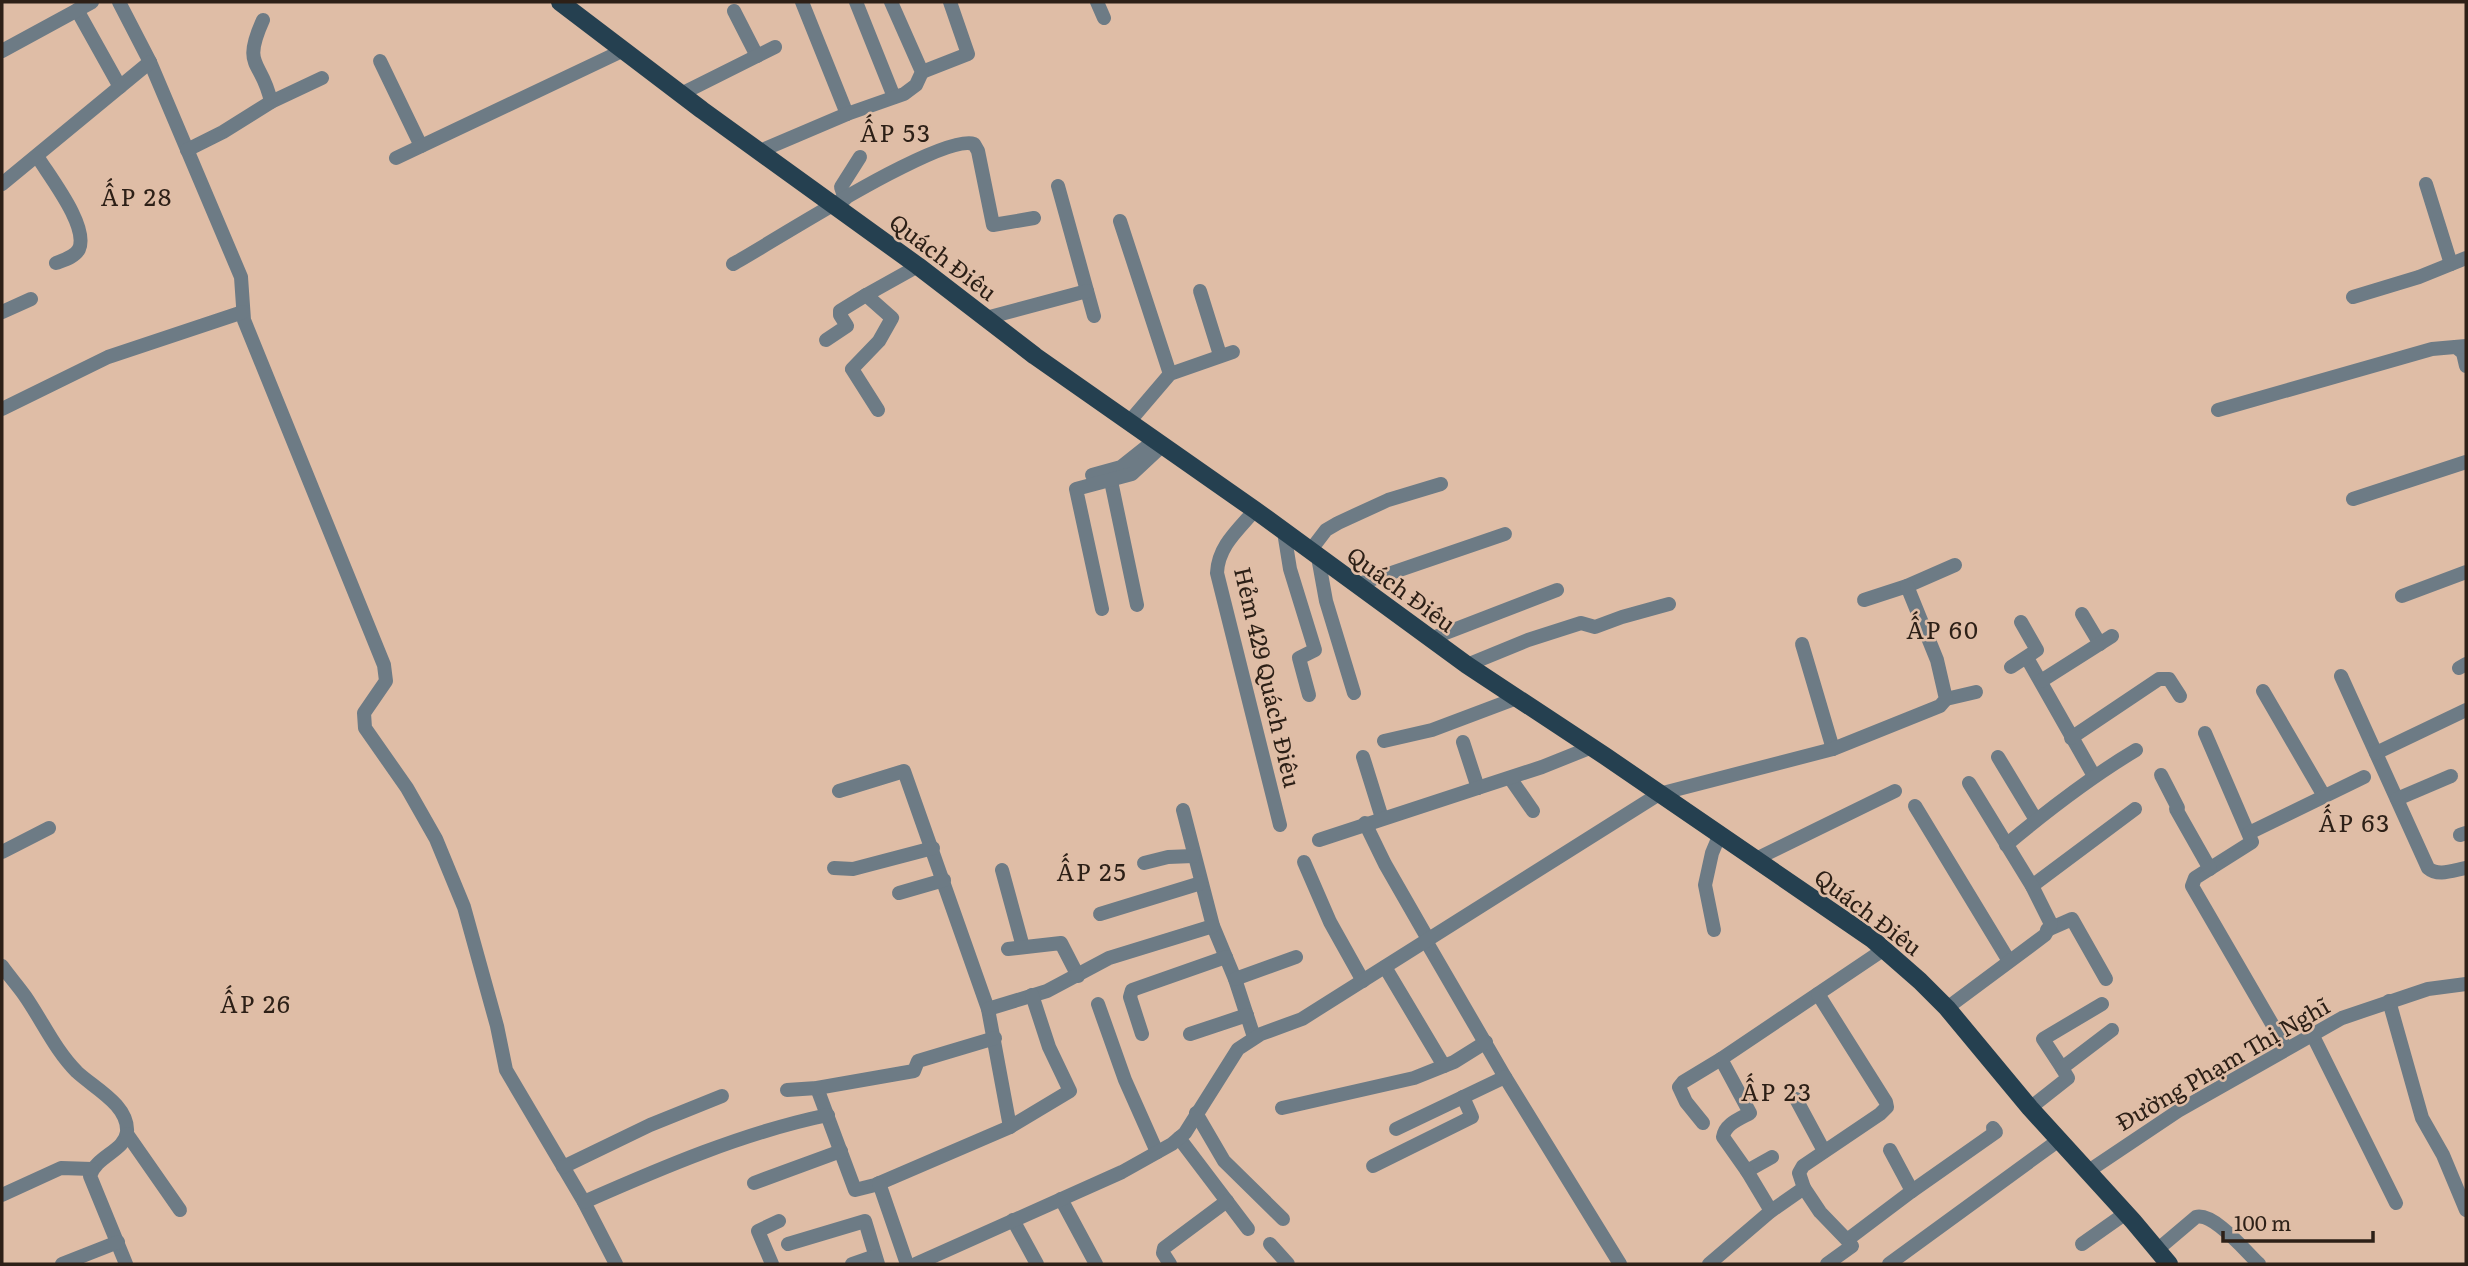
<svg xmlns="http://www.w3.org/2000/svg" width="2468" height="1266" font-family="Literata,serif">
	<style>
		.lines { fill: none; stroke-linecap: round; stroke-linejoin: round }
		.minor { stroke: #6d7b85; stroke-width: 14 }
		.major { stroke: #254050; stroke-width: 18 }
		.labels { text-anchor: middle; dominant-baseline: central; stroke-width: 5; stroke-linejoin: round; paint-order: stroke }
		.street-label { font-size: 23px; fill: #2d2017; stroke: #dfbda6 }
		.neighbourhood-label { font-size: 24px; letter-spacing: 2px; fill: #2d2017; stroke: #dfbda6 }
	</style>
	<rect width="100%" height="100%" fill="#dfbda6"/>
	<g class="lines">
		<g class="minor">
			<path d="M119,2l31,60 91,215 3,43 140,345 2,16 -22,32 1,15 42,60 29,51 28,68 33,119 9,44 78,132 32,62"/>
			<path d="M802,2l45,112"/>
			<path d="M856,2l38,95"/>
			<path d="M1097,2l7,16"/>
			<path d="M77,10l43,77"/>
			<path d="M734,11l23,45"/>
			<path d="M2,51l90,-49"/>
			<path d="M380,61l41,85"/>
			<path d="M922,72l46,-18 -18,-52"/>
			<path d="M681,94l94,-47"/>
			<path d="M271,102l51,-24"/>
			<path d="M187,150l36,-18 48,-30c-9,-43 -30,-33 -8,-82"/>
			<path d="M760,151l87,-37 57,-20 12,-9 6,-13 -31,-70"/>
			<path d="M37,156c12,20 52,70 42,93 -4,8 -15,11 -23,14"/>
			<path d="M396,158l228,-108"/>
			<path d="M2,184l148,-122"/>
			<path d="M2426,184l25,80"/>
			<path d="M1058,186l36,130"/>
			<path d="M845,199l-4,-12 19,-30"/>
			<path d="M1120,221l50,153"/>
			<path d="M733,264c37,-20 209,-132 241,-120l4,7 15,74 41,-7"/>
			<path d="M1200,291l20,64"/>
			<path d="M2353,297l66,-20 47,-19"/>
			<path d="M2,312l29,-13"/>
			<path d="M986,318l101,-27"/>
			<path d="M826,340l21,-14 -7,-11v-4l26,-16"/>
			<path d="M2456,347l7,6 3,13"/>
			<path d="M2,409l106,-52 135,-45"/>
			<path d="M878,410l-26,-41 27,-28 13,-23 -26,-23 52,-29"/>
			<path d="M2218,410l214,-61 34,-3"/>
			<path d="M1129,422l41,-48 63,-22"/>
			<path d="M1092,475l29,-8 34,-27"/>
			<path d="M1111,481l26,124"/>
			<path d="M2353,499l113,-37"/>
			<path d="M1255,510c-16,19 -37,36 -38,63l63,252"/>
			<path d="M1284,532l6,37 25,81 -16,8 10,37"/>
			<path d="M1310,551l16,-21 12,-7 50,-23 53,-16"/>
			<path d="M1318,557l8,44 28,92"/>
			<path d="M1356,585l149,-51"/>
			<path d="M2402,596l64,-24"/>
			<path d="M1864,600l43,-14 48,-21"/>
			<path d="M1102,609l-26,-120 56,-15 30,-28"/>
			<path d="M2082,614l18,30"/>
			<path d="M1430,639l127,-49"/>
			<path d="M1802,644l31,105"/>
			<path d="M2027,658l67,118"/>
			<path d="M1467,665l61,-25 53,-17 14,4 27,-10 47,-13"/>
			<path d="M2011,667l26,-17 -16,-28"/>
			<path d="M2459,668l7,-4"/>
			<path d="M2341,676l87,192c10,9 26,2 38,0"/>
			<path d="M2041,681l71,-45"/>
			<path d="M2263,691l61,105"/>
			<path d="M1946,699l30,-7"/>
			<path d="M2205,733l47,109 -57,36 -3,8 94,162"/>
			<path d="M2071,738l88,-59h10l11,17"/>
			<path d="M1384,741l48,-11 85,-32"/>
			<path d="M1463,742l15,46"/>
			<path d="M2376,753l90,-43"/>
			<path d="M1363,757l19,61"/>
			<path d="M1998,757l38,63"/>
			<path d="M2161,775l17,33 -2,1 34,60"/>
			<path d="M1510,778l23,33"/>
			<path d="M839,791l65,-20 84,238 22,118"/>
			<path d="M2397,799l54,-23"/>
			<path d="M1915,806l94,155"/>
			<path d="M1183,810l30,116 22,53 19,58"/>
			<path d="M1365,823l20,41 43,75"/>
			<path d="M2249,833l115,-56"/>
			<path d="M2460,835l6,-2"/>
			<path d="M1319,840l223,-73 50,-20"/>
			<path d="M2006,845c42,-35 83,-67 130,-95"/>
			<path d="M2,852l47,-24"/>
			<path d="M1756,859l139,-68"/>
			<path d="M1304,862l26,60 33,59"/>
			<path d="M1144,863l24,-6 25,-1"/>
			<path d="M834,868l19,1 80,-21"/>
			<path d="M1002,870l21,77"/>
			<path d="M2032,886l103,-77"/>
			<path d="M899,893l45,-13"/>
			<path d="M1100,914l101,-31"/>
			<path d="M1714,930l-9,-45 7,-32 8,-19"/>
			<path d="M2047,930l25,-11 34,60"/>
			<path d="M1426,941l79,136 115,187"/>
			<path d="M1008,949l53,-6 17,33"/>
			<path d="M2,966c7,10 16,20 23,30 18,26 30,54 52,76 17,16 52,33 50,60 -2,19 -31,24 -37,44l36,88"/>
			<path d="M1385,967l59,99"/>
			<path d="M1235,979l61,-22"/>
			<path d="M2389,1001l33,117 21,37 23,55"/>
			<path d="M1098,1004l27,76 32,72"/>
			<path d="M1947,1008l98,-73 6,-11 -19,-38 -63,-103"/>
			<path d="M988,1009l59,-18 62,-33 104,-32"/>
			<path d="M1142,1034l-12,-37 2,-7 94,-33"/>
			<path d="M1190,1034l57,-19"/>
			<path d="M2312,1034l84,169"/>
			<path d="M2062,1068l-19,-29 59,-35"/>
			<path d="M817,1088l38,102 20,-5 135,-58 60,-36 -21,-44 -17,-52"/>
			<path d="M787,1090l30,-2 97,-17 4,-10 77,-23"/>
			<path d="M1796,1099l28,52"/>
			<path d="M1282,1108l132,-30 40,-16 32,-20"/>
			<path d="M2030,1108l38,-30 -6,-10 50,-38"/>
			<path d="M1196,1113l28,48 59,58"/>
			<path d="M1703,1123l-17,-21 -7,-15 4,-5 38,-23"/>
			<path d="M1396,1129l109,-52"/>
			<path d="M127,1134l53,76"/>
			<path d="M1179,1138l69,91"/>
			<path d="M1890,1150l22,41"/>
			<path d="M1373,1166l99,-49 -9,-20"/>
			<path d="M563,1167l87,-42 72,-29"/>
			<path d="M1747,1171l25,-14"/>
			<path d="M2087,1172l91,-61 164,-93 86,-29 38,-5"/>
			<path d="M754,1183l87,-32"/>
			<path d="M879,1183l28,81"/>
			<path d="M1804,1188l16,24 27,28 65,-49 84,-59 -3,-4"/>
			<path d="M2,1195l59,-27 31,1"/>
			<path d="M1061,1199l35,65"/>
			<path d="M584,1202c77,-34 161,-70 244,-87"/>
			<path d="M1771,1211l-24,-40 -24,-34c2,-13 16,-18 27,-24l-29,-54 162,-109"/>
			<path d="M1013,1220l24,44"/>
			<path d="M788,1244l77,-23 13,43"/>
			<path d="M1270,1244l18,20"/>
			<path d="M2082,1244l44,-31"/>
			<path d="M2157,1250l39,-33c18,-5 50,35 63,47"/>
			<path d="M62,1264l56,-22"/>
			<path d="M772,1264l-14,-33 21,-10"/>
			<path d="M852,1264l23,-8"/>
			<path d="M916,1264l206,-92 50,-28 13,-11 53,-84 23,-15 41,-15 357,-225 174,-45 107,-43 6,-7 -9,-39 -30,-74"/>
			<path d="M1170,1264l-7,-11 1,-5 63,-47"/>
			<path d="M1709,1264l62,-53 33,-23 -5,-15 4,-7 77,-52 7,-7 -1,-5 -68,-108"/>
			<path d="M1827,1264l25,-18"/>
			<path d="M1889,1264l170,-124"/>
		</g>
		<path class="major" d="M560,2l142,108 216,156 117,90 220,154 212,155 138,91 267,183 48,42 27,27 83,100 103,113 36,43"/>
	</g>
	<g class="labels">
		<g class="street-label">
			<text transform="translate(944 256) rotate(37)">Quách Điêu</text>
			<text transform="translate(1402 588) rotate(36)">Quách Điêu</text>
			<text transform="translate(1269 677) rotate(77)">Hẻm 429 Quách Điêu</text>
			<text transform="translate(1869 911) rotate(37)">Quách Điêu</text>
			<text transform="translate(2222 1063) rotate(-30)">Đường Phạm Thị Nghĩ</text>
		</g>
		<g class="neighbourhood-label">
			<text x="896" y="131">ẤP 53</text>
			<text x="137" y="195">ẤP 28</text>
			<text x="1943" y="628">ẤP 60</text>
			<text x="2355" y="821">ẤP 63</text>
			<text x="1092" y="870">ẤP 25</text>
			<text x="256" y="1002">ẤP 26</text>
			<text x="1777" y="1090">ẤP 23</text>
		</g>
	</g>
	<rect width="2468" height="1266" fill="none" stroke="#2d2017" stroke-width="7"/>
	<path d="M2223 1231v10h150v-10" fill="none" stroke="#2d2017" stroke-width="3.5"/>
	<text x="2234" y="1231" font-size="21" fill="#2d2017" stroke="#dfbda6" stroke-width="5" paint-order="stroke">100 m</text>
</svg>
